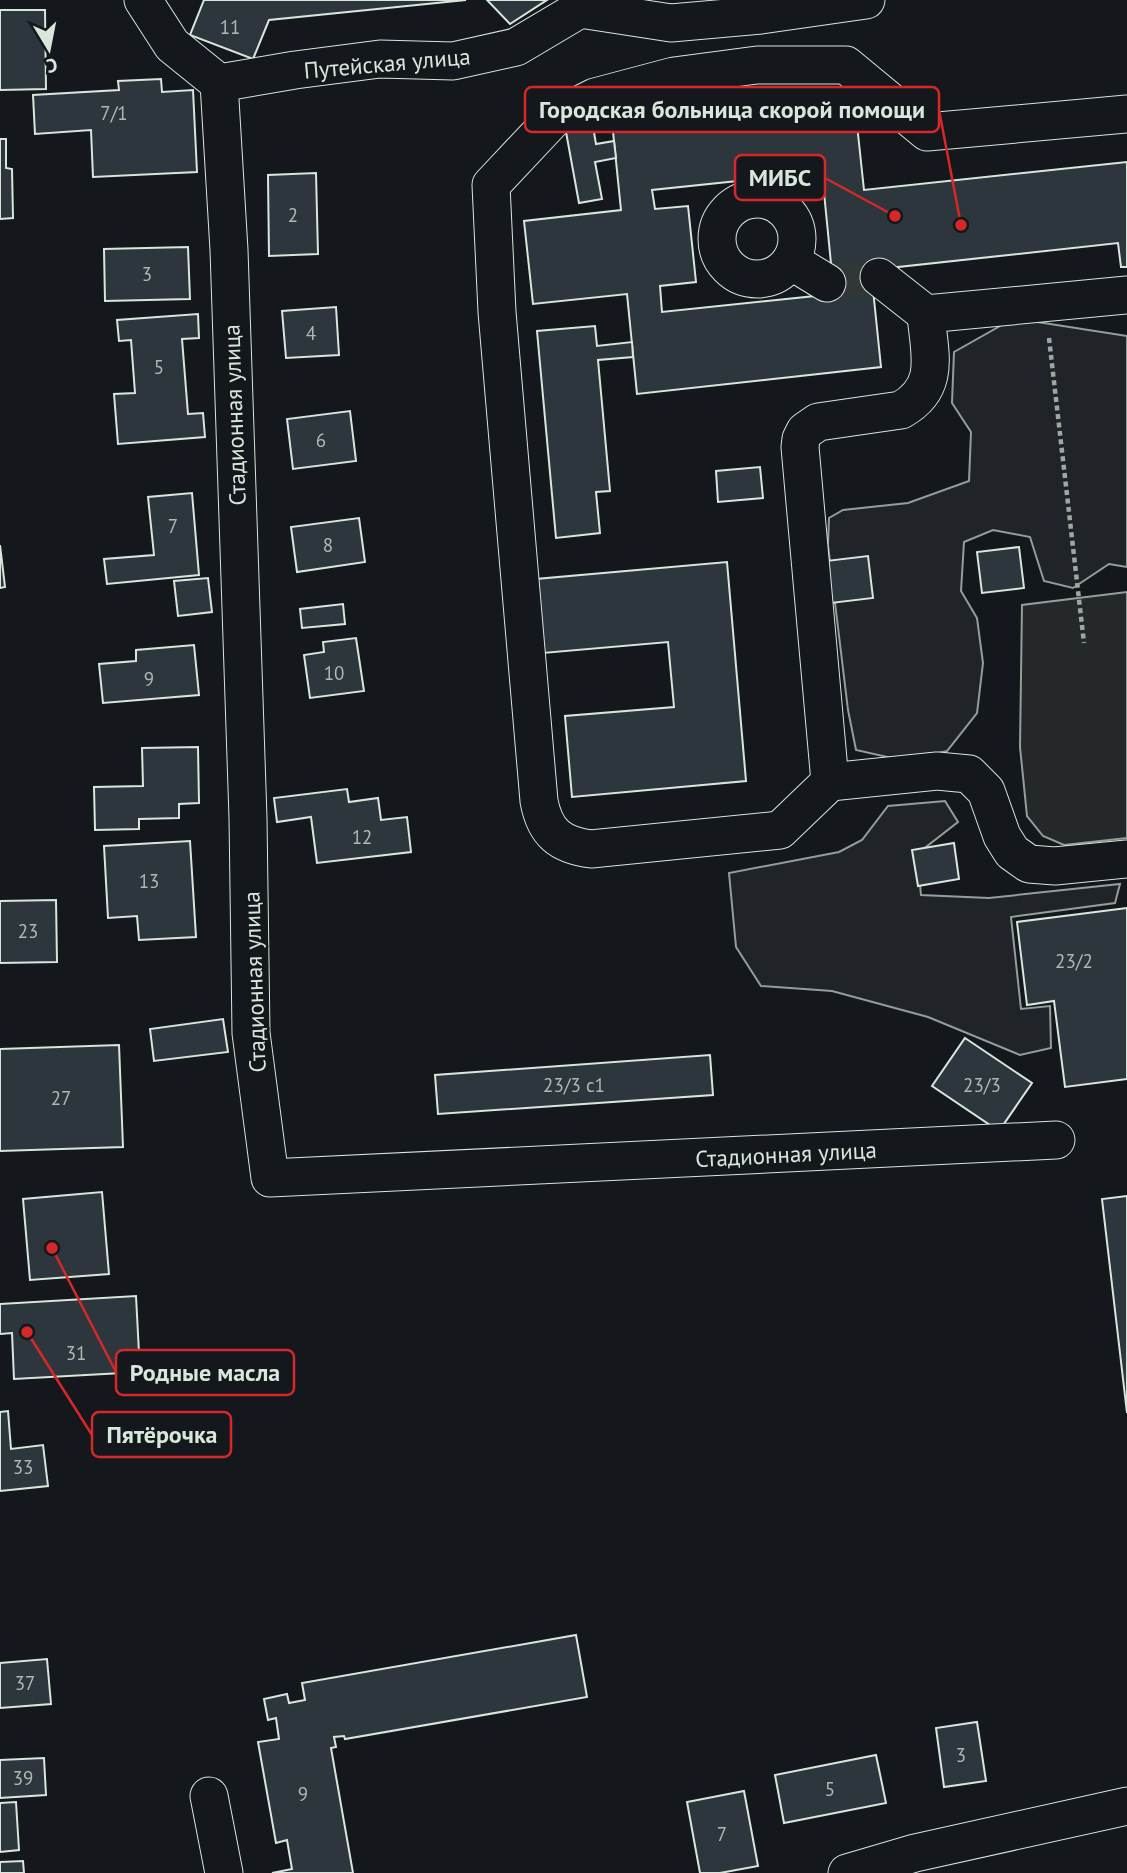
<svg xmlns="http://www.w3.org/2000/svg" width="1127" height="1873" font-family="'PT Sans',sans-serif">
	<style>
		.green { fill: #202428; stroke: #939e99; stroke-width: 2 }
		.parking { fill: #24282b; stroke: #939e99; stroke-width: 2 }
		.building { fill: #2c363c; stroke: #d8e6dc; stroke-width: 2; fill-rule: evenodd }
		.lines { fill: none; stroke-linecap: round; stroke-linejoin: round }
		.minor-tunnel { stroke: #313739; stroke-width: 37; stroke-dasharray: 37 18; stroke-linecap: butt }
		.minor-casing { stroke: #d8e6dc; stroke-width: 39 }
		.path { stroke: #9da8a2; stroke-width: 4.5; stroke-dasharray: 5 3.5; stroke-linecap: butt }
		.minor { stroke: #14181c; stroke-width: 37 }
		.labels { text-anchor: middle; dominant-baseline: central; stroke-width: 5; stroke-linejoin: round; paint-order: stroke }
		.number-label { font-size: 19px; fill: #adbab4 }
		.street-label { font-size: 23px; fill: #d8e6dc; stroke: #14181c }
		.leader { fill: none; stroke: #d62828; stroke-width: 2.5 }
		.callout-dot { fill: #d62828; stroke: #14181c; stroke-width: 2.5 }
		.callout { fill: #14181c; stroke: #d62828; stroke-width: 2.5 }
		.callout-label { font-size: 24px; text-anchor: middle; font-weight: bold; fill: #d8e6dc }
	</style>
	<rect width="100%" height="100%" fill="#14181c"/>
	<g class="green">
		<path d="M1031,321l96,15v231l-18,-3 -36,24 -29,-7 -14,-44 -37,-7 -29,12 -3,49 16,27 6,45 -6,50 -30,38 -42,10 -49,-11 -8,-40 -20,-165 1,-27 14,-8 65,-7 61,-22 2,-49 -19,-29 2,-51 48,-27z"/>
		<path d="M945,801l13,21 -41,32 4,41 68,3 131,-14 -5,19 -104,14 10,92 29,-3 1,42 -31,7 -92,-38 -96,-26 -71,-5 -25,-39 -7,-74 110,-21 23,-12 26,-34z"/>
	</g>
	<path class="parking" d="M1127,592v246l-63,7 -21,-9 -16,-20 -7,-69 2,-142z"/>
	<g class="building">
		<path d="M204,0h262l-197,20 -16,39 -63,-24z"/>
		<path d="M487,0h60l-37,24z"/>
		<path d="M0,10h45l1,79 -46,1z"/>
		<path d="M161,79l1,13 31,-2 4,82 -104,5 -2,-47 -56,4 -2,-39 86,-5 -1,-9z"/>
		<path d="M733,81l2,19 118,-13 11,103 263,-28v105h-6l-3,-24 -247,27 10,97 -244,27 -10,-100 -94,10 -9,-83 97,-11 -10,-98 85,-9 -2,-18zM822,172l12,122 -172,18 -2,-26 36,-4 -8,-76 -33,3 -3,-19z"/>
		<path d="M591,115l5,29 18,-3 2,17 -21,4 7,37 -23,4 -15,-82z"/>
		<path d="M0,139h6v29l6,1 1,49 -13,1z"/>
		<path d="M316,173l2,81 -49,2 -1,-81z"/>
		<path d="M188,247l2,52 -85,2 -1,-52z"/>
		<path d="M336,307l3,48 -53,3 -4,-47z"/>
		<path d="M198,314l1,24 -17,1 6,75 15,-1 2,24 -87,7 -4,-50 21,-1 -4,-53 -12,1 -2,-21z"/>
		<path d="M595,326l2,20 35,-4 1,15 -35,3 12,131 -14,1 4,41 -44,5 -19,-207z"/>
		<path d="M350,411l6,50 -63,8 -6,-50z"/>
		<path d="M760,467l3,31 -45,4 -2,-31z"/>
		<path d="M192,493l7,82 -92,9 -3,-25 50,-4 -6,-58z"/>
		<path d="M359,518l6,44 -68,10 -6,-45z"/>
		<path d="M0,545l5,42 -5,1z"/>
		<path d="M1019,547l5,41 -42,5 -5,-41z"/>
		<path d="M868,556l5,42 -42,5 -5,-42z"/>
		<path d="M727,562l19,219 -174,16 -7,-81 109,-9 -6,-65 -125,11 -7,-74z"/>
		<path d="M208,578l4,34 -34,4 -4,-35z"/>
		<path d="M343,604l2,20 -43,4 -2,-19z"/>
		<path d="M356,638l8,53 -54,7 -6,-43 20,-3 -1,-10z"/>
		<path d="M194,645l5,50 -96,8 -4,-39 37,-3v-11z"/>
		<path d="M198,747l1,56 -20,1v14l-40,1v10l-44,1 -1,-43 49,-1 -1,-38z"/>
		<path d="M347,789l2,13 29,-4 3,22 26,-3 4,35 -94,11 -6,-46 -34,5 -3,-24z"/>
		<path d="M190,841l6,96 -57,3 -2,-24 -29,2 -4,-72z"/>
		<path d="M954,843l5,36 -41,7 -6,-36z"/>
		<path d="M56,900l1,62 -57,1v-62z"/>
		<path d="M1127,908v171l-62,8 -11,-86 -27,4 -10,-83z"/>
		<path d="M223,1019l5,33 -74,9 -4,-32z"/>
		<path d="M965,1038l67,45 -33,48 -67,-45z"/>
		<path d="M119,1045l4,102 -123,4v-102z"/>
		<path d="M710,1055l3,40 -275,19 -3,-39z"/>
		<path d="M102,1192l7,82 -79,6 -7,-81z"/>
		<path d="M1127,1196v217l-25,-214z"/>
		<path d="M136,1296l4,76 -126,7 -2,-46 -12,1v-30z"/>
		<path d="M8,1411l3,38 32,-4 5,41 -48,5v-79z"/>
		<path d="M576,1635l11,62 -242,42 -1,-3 -10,1 2,10 -5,1 22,125h-81l20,-4 -5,-29 -11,3 -18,-101 21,-3 -3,-21 -8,2 -4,-21 23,-5 2,9 16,-3 -3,-17z"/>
		<path d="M47,1659l4,45 -51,4v-45z"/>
		<path d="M977,1722l9,59 -42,6 -8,-59z"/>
		<path d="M876,1755l10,48 -102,20 -9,-48z"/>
		<path d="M44,1758l2,37 -46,3v-38z"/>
		<path d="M744,1791l14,75 -38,7h-20l-13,-71z"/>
		<path d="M16,1802l3,48 -19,2v-49z"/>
		<path d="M23,1861l1,12h-24v-11z"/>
	</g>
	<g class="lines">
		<path class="minor-tunnel" d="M827,283l52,-6"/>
		<defs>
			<g id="minor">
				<path d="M143,0l29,45 47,38 76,-13 85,-11 73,2 63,-14 64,-38 91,14 90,-8 105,-15"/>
				<path d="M219,83l10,167 19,568 3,215 19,145 786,-38"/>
				<path d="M1127,114l-200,18 -81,-67h-89l-83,11 -79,21 -40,20 -64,68 6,127 42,489c6,32 21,44 52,48l189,-19 50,-48 -30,-335 1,-8 4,-8 13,-9 83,-12c41,-23 28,-57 25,-96l201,-19"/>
				<circle cx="757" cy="239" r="40"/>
				<path d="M791,261l36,22"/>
				<path d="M879,277l47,37"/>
				<path d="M830,782l107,-11 32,3 17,17 16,45 10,16 17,12 26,2 72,-7"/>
				<path d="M209,1796l15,77"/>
				<path d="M847,1873l68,-20 212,-47"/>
			</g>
		</defs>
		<use href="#minor" class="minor-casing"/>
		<path class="path" d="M1049,338l35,305"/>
		<use href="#minor" class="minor"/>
	</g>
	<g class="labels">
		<g class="number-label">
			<text x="230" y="27">11</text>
			<text x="114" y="113">7/1</text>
			<text x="293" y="215">2</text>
			<text x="147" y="274">3</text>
			<text x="311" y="333">4</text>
			<text x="159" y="367">5</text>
			<text x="321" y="440">6</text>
			<text x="173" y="526">7</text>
			<text x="328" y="545">8</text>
			<text x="334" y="673">10</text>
			<text x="149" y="679">9</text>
			<text x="362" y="837">12</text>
			<text x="149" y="881">13</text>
			<text x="28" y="931">23</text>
			<text x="1074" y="961">23/2</text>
			<text x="574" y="1085">23/3 с1</text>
			<text x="982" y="1085">23/3</text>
			<text x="61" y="1098">27</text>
			<text x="76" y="1353">31</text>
			<text x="23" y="1467">33</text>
			<text x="25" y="1683">37</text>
			<text x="961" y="1755">3</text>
			<text x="23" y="1778">39</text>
			<text x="830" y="1789">5</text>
			<text x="303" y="1794">9</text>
			<text x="722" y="1834">7</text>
		</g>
		<g class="street-label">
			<text transform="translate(387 63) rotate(-5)">Путейская улица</text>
			<text transform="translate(234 415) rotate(-92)">Стадионная улица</text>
			<text transform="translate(254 982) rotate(-92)">Стадионная улица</text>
			<text transform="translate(786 1154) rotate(-3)">Стадионная улица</text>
		</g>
	</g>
	<path class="leader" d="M961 225L939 110M895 216L825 178M52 1248L116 1372M27 1332L92 1435"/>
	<g class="callout-dot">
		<circle cx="961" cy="225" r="7"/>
		<circle cx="895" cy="216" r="7"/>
		<circle cx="52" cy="1248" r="7"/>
		<circle cx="27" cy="1332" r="7"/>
	</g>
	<g class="callout">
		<rect x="525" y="87" width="414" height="45" rx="7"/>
		<rect x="735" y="155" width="90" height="45" rx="7"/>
		<rect x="116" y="1350" width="178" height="45" rx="7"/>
		<rect x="92" y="1412" width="139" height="45" rx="7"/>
	</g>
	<g class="callout-label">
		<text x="732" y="118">Городская больница скорой помощи</text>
		<text x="780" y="186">МИБС</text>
		<text x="205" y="1381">Родные масла</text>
		<text x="162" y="1443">Пятёрочка</text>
	</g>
	<g transform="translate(49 49) rotate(170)" stroke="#14181c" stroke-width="5" paint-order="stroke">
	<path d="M0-5L12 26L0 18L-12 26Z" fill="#d8e6dc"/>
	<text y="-10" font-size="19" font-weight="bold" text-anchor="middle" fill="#d8e6dc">С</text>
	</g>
</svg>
